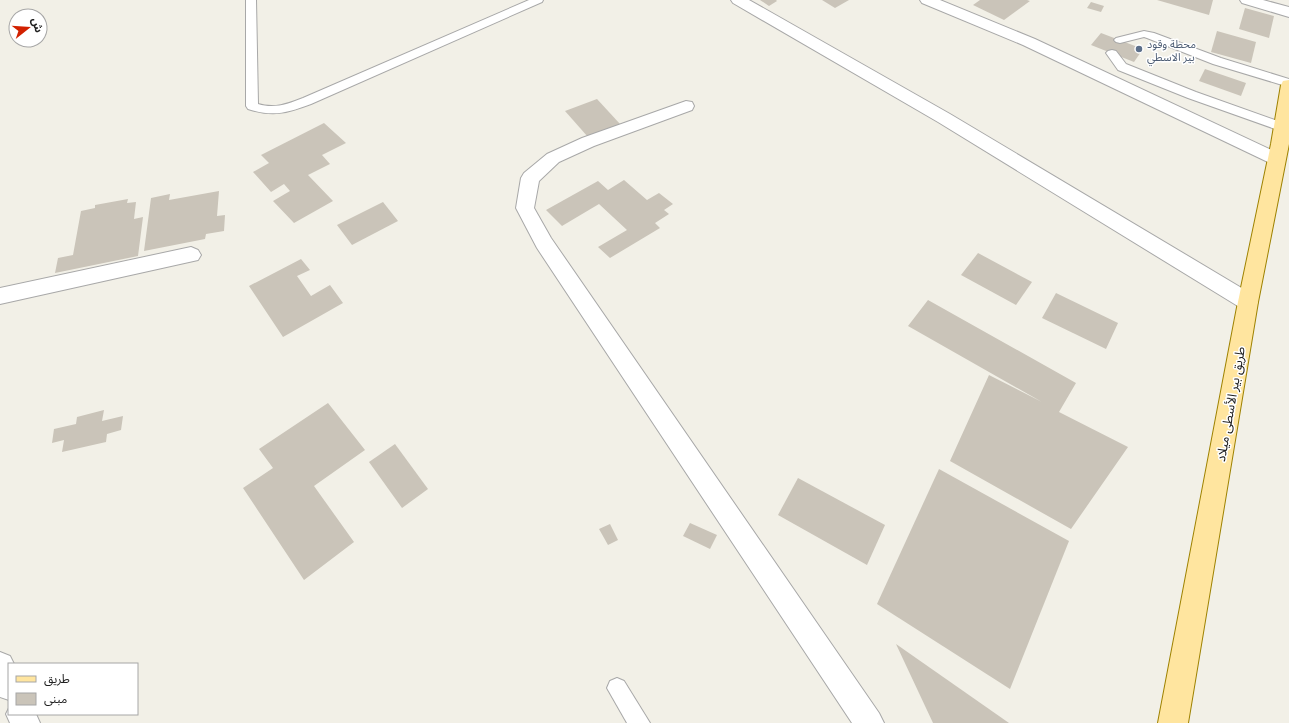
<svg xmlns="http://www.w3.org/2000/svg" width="1289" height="723" font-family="Lato,'Noto Sans Arabic',sans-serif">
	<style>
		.building { fill: #cac4b9 }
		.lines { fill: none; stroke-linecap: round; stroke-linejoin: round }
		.service-casing { stroke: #a8a8a8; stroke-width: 2 }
		.minor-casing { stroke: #a8a8a8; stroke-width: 2 }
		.tertiary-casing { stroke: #a8a8a8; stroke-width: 2 }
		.primary-casing { stroke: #9e8200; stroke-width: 2 }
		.service { fill: #fff; fill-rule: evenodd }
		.minor { fill: #fff; fill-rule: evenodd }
		.tertiary { fill: #fff; fill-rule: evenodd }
		.primary { fill: #ffe59f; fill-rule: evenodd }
		.service-dot { fill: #5c6f8a; stroke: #fff; stroke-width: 1.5 }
		.labels { text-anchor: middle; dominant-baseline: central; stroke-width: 3; stroke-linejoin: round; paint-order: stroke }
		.far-service-label { font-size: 11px; fill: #4e5e75; stroke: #fff; text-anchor: start }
		.street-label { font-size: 13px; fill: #212121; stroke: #fff }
	</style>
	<rect width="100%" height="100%" fill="#f2f0e7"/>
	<g class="building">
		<path d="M760,0h16l1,1 -8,5z"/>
		<path d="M822,0h27l-14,8z"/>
		<path d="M980,0h47l3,1 -26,19 -31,-15z"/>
		<path d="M1157,0h56l-4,15z"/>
		<path d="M1091,2l13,4 -3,6 -14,-4z"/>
		<path d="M1245,8l29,8 -5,22 -30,-9z"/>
		<path d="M1217,31l39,11 -5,21 -40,-11z"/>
		<path d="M1101,33l42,16 -9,13 -43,-17z"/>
		<path d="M1205,69l41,14 -5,13 -42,-15z"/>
		<path d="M597,99l23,25 -32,13 -23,-26z"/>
		<path d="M324,123l22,20 -24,12 8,9 -22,11 25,26 -39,22 -21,-22 17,-10 -6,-7 -13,8 -18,-20 16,-9 -8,-8z"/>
		<path d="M624,180l23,20 12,-7 14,11 -9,6 5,4 -14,9 5,5 -50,30 -12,-11 29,-17 -28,-26 -37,22 -16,-16 52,-29 10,9z"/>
		<path d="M219,191l-2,25 8,-1 -1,16 -18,3 -1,5 -61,12 7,-53 19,-4 -1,6z"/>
		<path d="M128,199l-1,4 9,-1 -2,17 9,-2 -5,39 -83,17 3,-15 15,-3 8,-44 14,-3v-3z"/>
		<path d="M383,202l15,19 -46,24 -15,-20z"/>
		<path d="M978,253l54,29 -16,23 -55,-30z"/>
		<path d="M301,259l9,11 -13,6 14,20 19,-11 13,18 -60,34 -34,-51z"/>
		<path d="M1056,293l62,30 -12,26 -64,-31z"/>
		<path d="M928,300l148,83 -17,29 69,35 -57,82 -121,-68 39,-86 53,27 -134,-76z"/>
		<path d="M328,403l37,47 -51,36 40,56 -50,38 -61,-92 30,-20 -14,-19z"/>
		<path d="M104,410l-2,11 21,-5 -2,14 -14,4 -1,8 -44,10 2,-12 -12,3 2,-14 22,-5 1,-7z"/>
		<path d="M395,444l33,45 -26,19 -33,-46z"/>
		<path d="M939,469l130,72 -59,148 -133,-85z"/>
		<path d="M798,478l87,47 -18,40 -89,-50z"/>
		<path d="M690,523l27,12 -7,14 -27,-13z"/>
		<path d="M610,524l8,16 -10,5 -9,-16z"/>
		<path d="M896,644l113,79h-76z"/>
	</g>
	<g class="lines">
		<defs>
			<g id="service">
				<path d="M246,0h10l2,104c16,5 30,0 45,-6l226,-98h14l-1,2 -231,102c-24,9 -38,13 -63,5l-2,-3z"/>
				<path d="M1144,31l10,2 67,25 68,21v8l-76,-23 -66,-26 -3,-1 -24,6 -4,-1 -2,-2 2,-2z"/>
				<path d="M1112,50l4,1 10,13 70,28 90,32 2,3 -2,3 -4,1 -4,-1 -90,-32 -70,-28 -12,-17 2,-2z"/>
				<path d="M617,678l7,3 26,42h-23l-20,-35 3,-7z"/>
			</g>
			<g id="minor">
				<path d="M731,0h18l201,114 305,182 3,6 -3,6 -7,2 -7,-2 -303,-186 -205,-119z"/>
				<path d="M920,0h20l95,39 247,116 3,4 -3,4 -6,2 -6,-2 -247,-118 -101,-42z"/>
				<path d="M1240,0h23l26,7v10l-47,-14z"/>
				<path d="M686,101l6,1 2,4 -2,4 -98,36 -35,16 -20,19 -5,27 17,30 328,475 5,10h-32l-315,-475 -21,-40 5,-30 3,-5 23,-19 35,-16z"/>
				<path d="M191,247l7,3 3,5 -3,5 -198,44v-16z"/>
			</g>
			<g id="tertiary">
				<path d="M0,652l10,4 4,8h-5v36l-9,-3z"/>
				<path d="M9,708v6h27l4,9h-30l-4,-9z"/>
			</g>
			<path id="primary" d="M1289,80v64l-31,158 -70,421h-30l80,-421 33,-158 10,-59 2,-4z"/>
		</defs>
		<use href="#service" class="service-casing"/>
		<use href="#minor" class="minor-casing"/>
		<use href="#tertiary" class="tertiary-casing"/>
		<use href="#primary" class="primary-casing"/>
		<use href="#service" class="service"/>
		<use href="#minor" class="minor"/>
		<use href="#tertiary" class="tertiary"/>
		<use href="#primary" class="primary"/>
	</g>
	<circle class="service-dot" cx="1139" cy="49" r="4"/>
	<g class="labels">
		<g class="far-service-label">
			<text x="1147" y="43">محطة وقود<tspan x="1147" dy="13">بير الاسطي</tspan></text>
		</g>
		<g class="street-label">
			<text transform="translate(1230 404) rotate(-80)">طريق بير الأسطى ميلاد</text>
		</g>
	</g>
	<rect x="8" y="663" width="130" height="52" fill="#ffffff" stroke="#a6a6a6"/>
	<rect x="16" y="676" width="20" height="6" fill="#ffe59f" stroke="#a6a6a6"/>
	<text x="44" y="683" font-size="12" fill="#212121">طريق</text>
	<rect x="16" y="693" width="20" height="12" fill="#cac4b9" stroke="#a6a6a6"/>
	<text x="44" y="703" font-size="12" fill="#212121">مبنى</text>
	<g transform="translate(28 28) rotate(73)"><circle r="19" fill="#ffffff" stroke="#a6a6a6"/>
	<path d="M0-3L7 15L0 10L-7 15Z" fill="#d22100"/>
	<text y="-6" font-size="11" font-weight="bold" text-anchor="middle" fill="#212121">ش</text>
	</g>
</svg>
